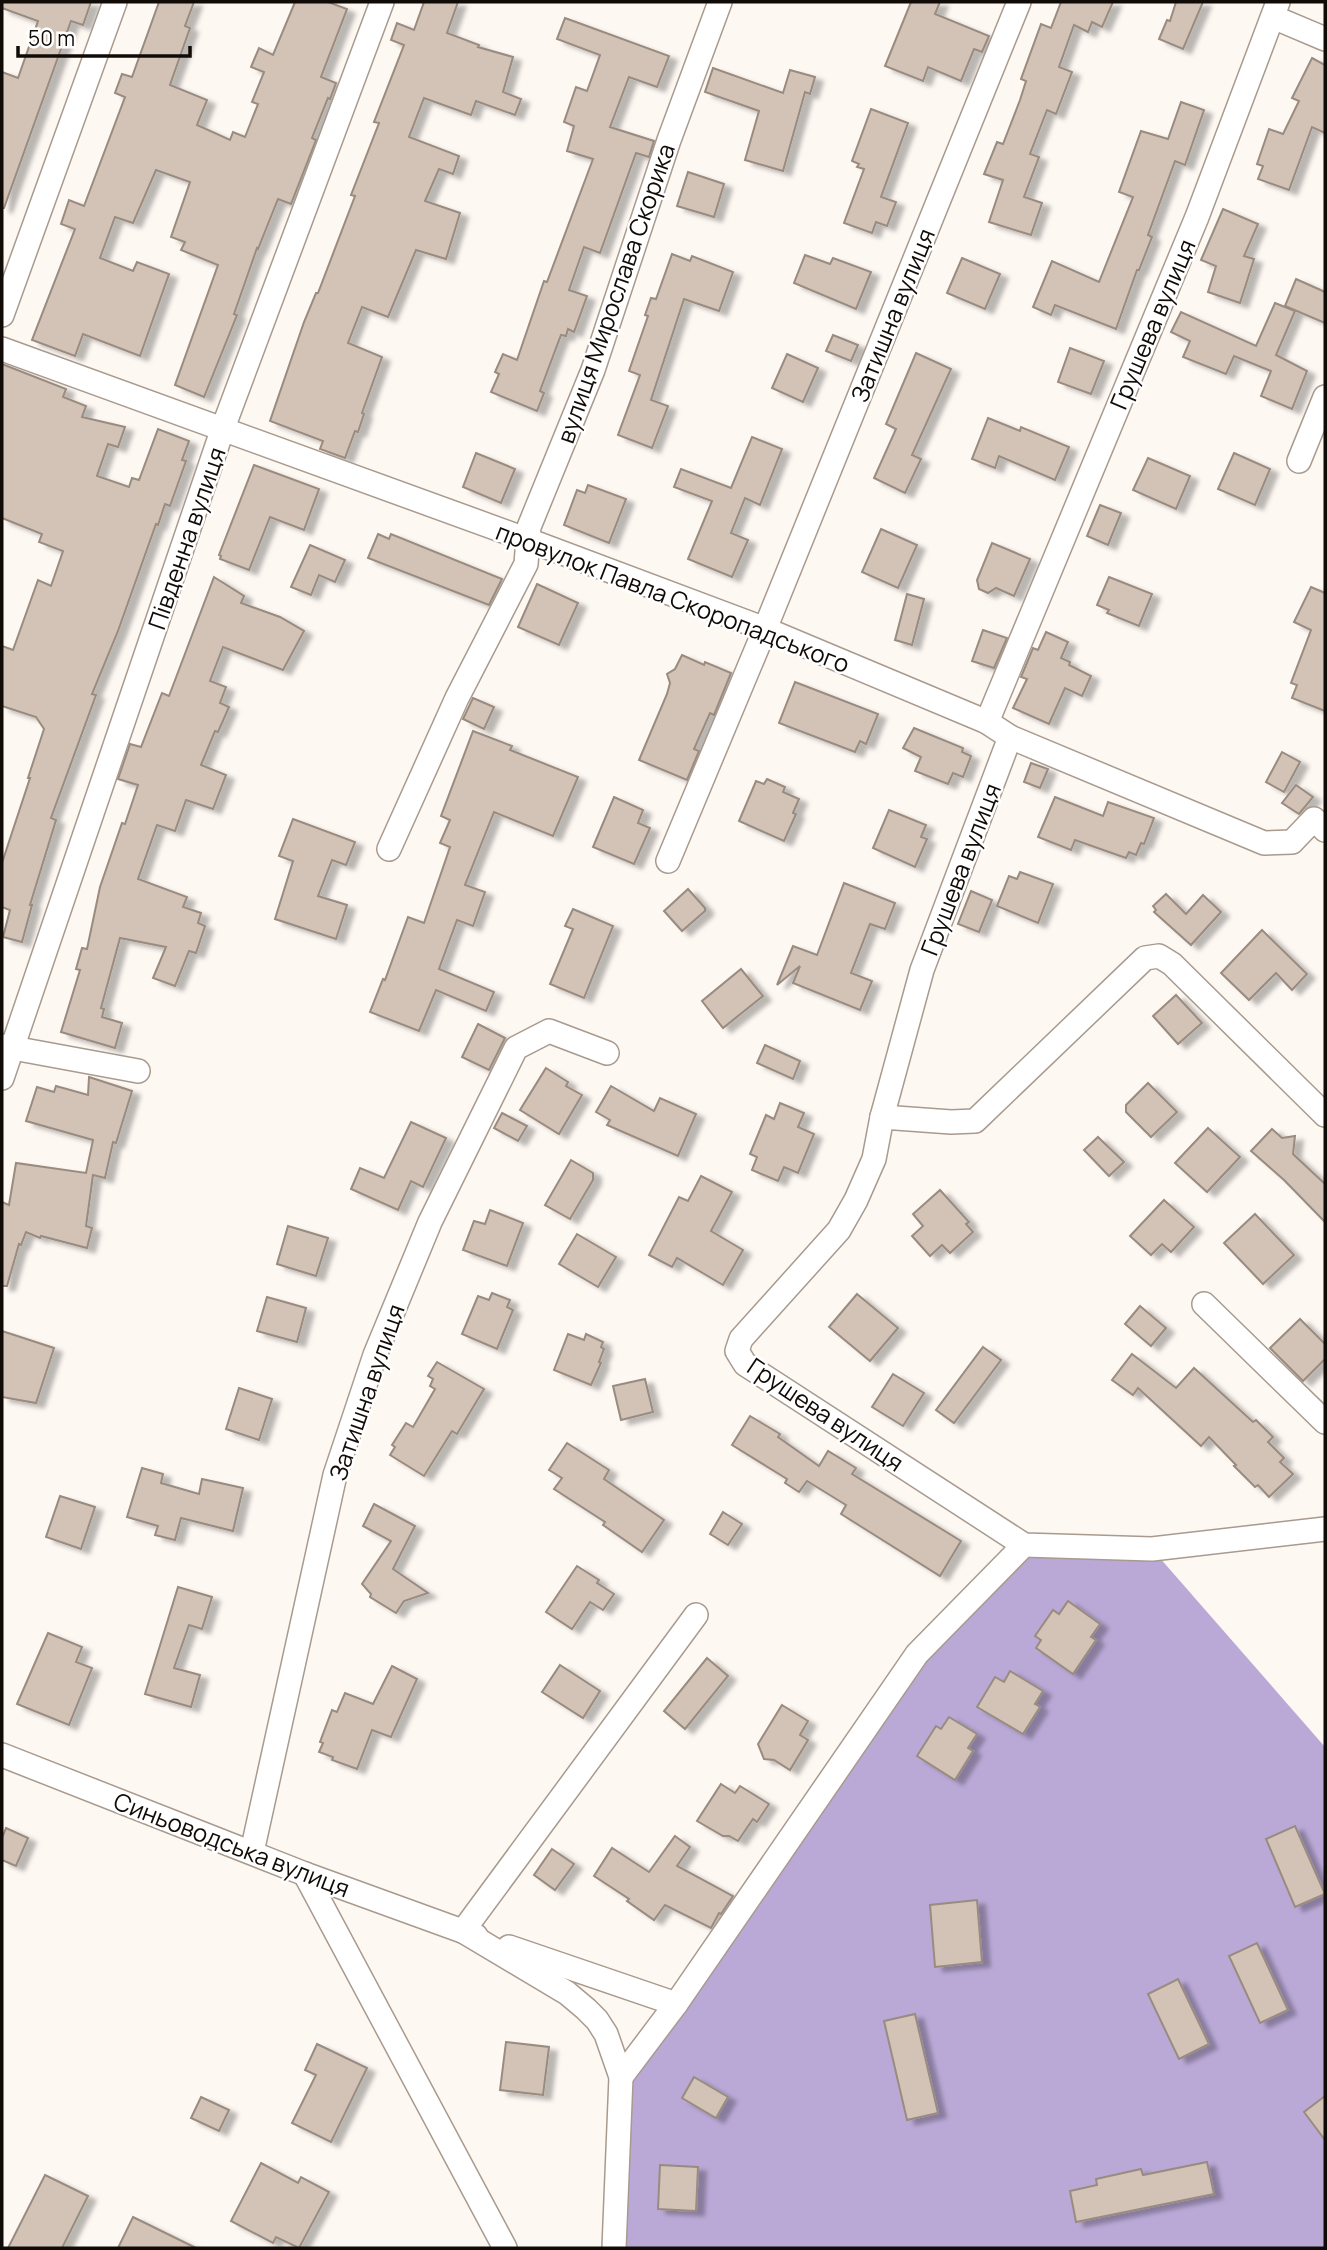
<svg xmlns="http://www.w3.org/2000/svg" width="1327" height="2250" font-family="Manrope,sans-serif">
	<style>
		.forest { fill: #baa9d7 }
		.building { fill: #d2c3b6; stroke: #998b7f; stroke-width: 2; filter: url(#shadow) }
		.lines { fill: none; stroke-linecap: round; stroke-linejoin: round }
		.minor-casing { stroke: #a89a8e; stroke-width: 26 }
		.minor { stroke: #fff; stroke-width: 23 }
		.labels { text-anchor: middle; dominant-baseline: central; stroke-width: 5; stroke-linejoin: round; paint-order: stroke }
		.street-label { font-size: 24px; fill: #100b07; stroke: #fff }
	</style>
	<defs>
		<filter id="shadow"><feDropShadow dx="8" dy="4.5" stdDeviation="2" flood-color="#0004"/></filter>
	</defs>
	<rect width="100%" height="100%" fill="#fef8f3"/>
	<path class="forest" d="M1024,1545l128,4 173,198v501h-711l7,-171 296,-423z"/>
	<g class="building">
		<path d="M2,2h89l-8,23 -12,-4 -67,187h-2v-136l16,6 20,-57 -36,-13z"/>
		<path d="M159,2h35l-9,24 5,2 -20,57 37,15 -10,25 33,15 3,-8 12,5 13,-33 -6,-2 12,-30 -13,-5 8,-19 14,7 22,-53h33l19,7 -26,68 15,6 -6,16 -2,-1 -16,40 4,2 -25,64 -13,-5 -20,50 -1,-1 -23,66 3,1 -33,82 -29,-12 43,-120 -37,-15 4,-8 -14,-5 19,-55 -34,-12 -23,53 -18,-6 -15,41 33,13 4,-9 32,12 -29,82 -57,-22 -8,22 -43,-16 43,-111 -14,-5 8,-24 15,6 41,-109 -10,-4 7,-19 10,3z"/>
		<path d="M424,2h34l-11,31 32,12 -1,2 35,10 -10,35 18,7 -6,16 -39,-14 -5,14 -47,-17 -15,39 50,19 -6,18 -14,-5 -14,32 35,12 -14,46 -30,-9 -28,67 -26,-10 -14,36 34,14 -20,56 2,1 -6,18 -3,-1 -10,27 -25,-9 3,-8 -53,-20 34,-99 12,-29h2l37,-97 -4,-1 28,-72 -5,-1 30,-77 -13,-5 6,-17 17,7z"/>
		<path d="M911,2h29l-5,12 54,22 -7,16 -8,-3 -13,32 -33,-14 -5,14 -38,-15z"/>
		<path d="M1061,2h52l-11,25 -10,-5 -4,10 -14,-7 -15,42 13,5 -16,42 -9,-4 -17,44 9,3 -15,40 18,6 -11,32 -42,-13 14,-42 -19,-6 13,-32 6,2 17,-44 6,-19 -5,-2 20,-55 10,4z"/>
		<path d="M1176,2h27l-20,47 -24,-10 8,-19 3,1z"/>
		<path d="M565,18l104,38 -12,31 -28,-10 -19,50 44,14 -5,16 -13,-4 -36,100 -16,-6 -15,43 18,6 -13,36 -6,-3 -2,7 -5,-1 -21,56 4,2 -7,18 -46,-19 8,-18 -4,-2 8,-18 14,6 27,-79 3,1 46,-123 -26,-8 7,-25 -10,-4 12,-35 11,4 13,-36 -43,-16z"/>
		<path d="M1312,58l13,7v68l-13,-6 -23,63 -31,-11 5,-13 -6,-2 12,-35 14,5 16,-33 -7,-3z"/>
		<path d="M713,68l70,25 7,-23 25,7 -5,17 -5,-2 -22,79 -38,-11 14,-49 -54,-19z"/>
		<path d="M1181,102l23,8 -19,55 -10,-4 -27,74 4,2 -13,33h-2l-21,59 -61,-24 -4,10 -18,-8 19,-46 47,21 34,-85 -14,-5 22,-61 27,8z"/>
		<path d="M871,109l37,14 -27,74 15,5 -9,24 -11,-4 -4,11 -28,-10 20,-54 -7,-2 2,-3 -7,-3z"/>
		<path d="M688,172l36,12 -10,33 -37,-11z"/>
		<path d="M1223,209l35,15 -14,32 10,3 -14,44 -32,-11 8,-26 -15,-6z"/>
		<path d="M672,254l18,7 2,-5 41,16 -14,39 -35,-12 -33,101 17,6 -16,42 -34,-13 22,-60 -11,-4 19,-55 -3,-1 6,-17 5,1z"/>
		<path d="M805,255l25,9 3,-6 38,14 -15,37 -62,-26z"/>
		<path d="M962,258l38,16 -15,35 -38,-16z"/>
		<path d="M1296,279l29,13v31l-40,-17z"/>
		<path d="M1275,303l20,8 -19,44 31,16 -15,38 -31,-13 10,-25 -37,-15 -8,18 -43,-17 7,-16 -19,-9 10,-20 75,34z"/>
		<path d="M833,335l25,10 -7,16 -25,-10z"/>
		<path d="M1070,348l34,13 -13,33 -33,-12z"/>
		<path d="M916,353l35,16 -39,86 9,4 -16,34 -31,-15 22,-49 -10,-5z"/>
		<path d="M787,354l31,14 -15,34 -31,-14z"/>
		<path d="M2,364l64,25 -3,8 23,9 -4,11 43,10 -7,20 -10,-3 -11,32 32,11 3,-9 7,2 19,-51 31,12 -7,19 4,1 -16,45 -5,-2 -7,21 -2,-1 -38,107 -26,63 4,1 -45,123 5,2 -26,85h2l-10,37 -19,-5 7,-27 -8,-3v-44l28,-85h-2l16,-49 -8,-12 -34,-11v-60l11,4 25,-70 13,6 12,-35 -24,-9 3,-8 -40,-16z"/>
		<path d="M988,418l32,13 1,-4 48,20 -14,33 -56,-24 -4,12 -23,-9z"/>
		<path d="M752,437l30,12 -22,56 -15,-7 -14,35 17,7 -16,37 -44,-18 24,-58 -38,-14 7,-18 50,19z"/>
		<path d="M476,453l39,16 -14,34 -38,-16z"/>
		<path d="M1234,453l36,16 -15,36 -37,-16z"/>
		<path d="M1148,458l42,18 -14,33 -43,-19z"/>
		<path d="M254,465l65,24 -15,41 -34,-13 -21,53 -29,-11 1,-3 -2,-1z"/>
		<path d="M588,485l38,14 -17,44 -45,-18 13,-35 8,3z"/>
		<path d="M1100,505l21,8 -13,32 -21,-9z"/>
		<path d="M881,529l36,16 -19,43 -36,-16z"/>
		<path d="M378,534l11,5 2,-5 111,45 -13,26 -121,-47z"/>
		<path d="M992,543l38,16 -16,37 -18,-8 -8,5 -9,-4 -2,-9z"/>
		<path d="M310,545l35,15 -10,22 -16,-7 -8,20 -20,-8z"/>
		<path d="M214,577l30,19 -3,7 39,14 24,14 -21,39 -60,-23 -13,34 16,6 -6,16 9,4 -11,25 -3,-1 -14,34 25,10 -13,34 -27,-9 -11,31 -18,-6 -19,54 49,18 -4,10 18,6 -3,10 7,3 -9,27 -7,-2 -14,35 -22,-8 13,-31 -46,-9 -19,70 3,1 -2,8 20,6 -7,25 -54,-16 19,-62 -4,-1 6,-21 5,1 13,-62 22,-64 3,1 13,-39 -20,-6 12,-35 11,3 21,-54 7,3z"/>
		<path d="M1109,577l43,17 -13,32 -32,-13 2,-3 -12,-5z"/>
		<path d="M537,584l41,19 -19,42 -41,-18z"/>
		<path d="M1311,587l14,6v118l-33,-13 5,-13 -6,-2 20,-53 -17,-8z"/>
		<path d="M907,594l17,5 -12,46 -17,-5z"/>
		<path d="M983,630l24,8 -13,30 -22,-7z"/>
		<path d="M1046,632l22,10 -7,16 9,4 -1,3 22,11 -9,20 -17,-8 -16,36 -36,-16 14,-29 -6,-2 12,-29 5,2z"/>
		<path d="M682,655l22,10 1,-3 26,11 -17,42 -4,-2 -16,36 5,2 -12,29 -48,-20 28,-66 3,-11 -3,-9 8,-5z"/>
		<path d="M795,682l83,32 -12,30 -6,-3 -5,11 -76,-29z"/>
		<path d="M473,698l21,9 -10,22 -21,-10z"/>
		<path d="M914,728l49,20 -1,4 9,4 -8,21 -10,-4 -5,11 -33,-13 6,-14 -18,-9z"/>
		<path d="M473,731l39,15 -2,4 68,27 -25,59 -59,-24 -29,73 20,7 -12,34 -16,-6 -18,49 55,23 -8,19 -50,-21 -17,41 -49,-19 13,-33 2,1 23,-63 16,6 26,-76 -10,-4 10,-23 -9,-4z"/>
		<path d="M1282,752l18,10 -16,30 -18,-10z"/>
		<path d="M1031,763l17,6 -8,19 -16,-6z"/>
		<path d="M767,779l18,8 -2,5 16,7 -6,14 3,1 -12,27 -45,-20 17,-40 8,3z"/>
		<path d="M1296,785l17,12 -14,17 -17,-11z"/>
		<path d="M614,797l29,13 -5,13 12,5 -16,36 -41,-17z"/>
		<path d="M1055,797l48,19 5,-14 46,16 -10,26 -3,-1 -5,12 -7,-3 -3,6 -51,-18 -4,10 -33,-13z"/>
		<path d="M889,810l37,15 -5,12 6,2 -12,28 -42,-19z"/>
		<path d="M293,819l62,23 -9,23 -14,-5 -14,36 29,9 -11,34 -61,-20 18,-58 -14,-5z"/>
		<path d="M1020,872l33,12 -15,39 -41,-17 12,-30 8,3z"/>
		<path d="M844,883l51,20 -10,26 -15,-5 -19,49 21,8 -12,29 -67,-27 7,-17 -23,19 16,-39 24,9z"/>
		<path d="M688,889l17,19v3l-23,20 -18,-20z"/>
		<path d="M971,891l21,9 -13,32 -21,-8z"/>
		<path d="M1166,894l20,20 17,-19 18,17 -30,33 -37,-33 2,-2 -3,-4z"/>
		<path d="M573,909l40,17 -29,72 -34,-14 23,-55 -8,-3z"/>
		<path d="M1262,930l45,44 -15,16 -16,-17 -27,27 -28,-27z"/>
		<path d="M741,969l22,27 -40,32 -21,-27z"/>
		<path d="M1176,995l26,28 -24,21 -25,-28z"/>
		<path d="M478,1024l27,14 -16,32 -27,-13z"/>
		<path d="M765,1045l35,16 -7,18 -36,-16z"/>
		<path d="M546,1068l22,14 -2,4 16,9 -23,39 -39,-24z"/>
		<path d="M89,1077l43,14 -16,52 -3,-1 -8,36 -12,-3 -7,51 6,2 -5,20 -46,-12 -1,2 -14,-6 -5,13 -2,-1 -12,42h-5v-84l7,3 7,-42 70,10 7,-33 -67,-19 11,-34 17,5 2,-6 32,9z"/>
		<path d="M1148,1083l29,29 -26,25 -25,-25v-7z"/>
		<path d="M611,1086l43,25 6,-13 36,16 -18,42 -71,-31 3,-5 -14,-8z"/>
		<path d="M780,1103l24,10 -6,14 16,7 -16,39 -14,-6 -6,14 -26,-11 5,-13 -7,-3 16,-39 8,4z"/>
		<path d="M502,1113l25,13 -9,15 -24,-13z"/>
		<path d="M411,1122l35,16 -23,49 -12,-6 -13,29 -47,-21 9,-21 24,10z"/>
		<path d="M1208,1128l32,29 -33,35 -32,-29z"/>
		<path d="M1272,1129l10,9 13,-2 -2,18 32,30v38l-41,-42 -33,-29z"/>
		<path d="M1098,1137l26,25 -15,14 -25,-26z"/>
		<path d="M571,1160l22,13v7l-23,39 -25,-14z"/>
		<path d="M701,1176l31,16 -21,39 32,19 -20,35 -46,-27 -5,9 -23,-12 30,-58 9,4z"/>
		<path d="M940,1190l29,32 -3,2 7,8 -23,21 -8,-8 -12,11 -18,-20 11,-10 -10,-12z"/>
		<path d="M1164,1200l30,27 -23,25 -9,-8 -11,11 -21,-19z"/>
		<path d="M490,1210l33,13 -16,43 -44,-16 11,-29 11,3z"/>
		<path d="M1255,1214l39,41 -31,29 -39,-41z"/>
		<path d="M288,1226l40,12 -12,38 -39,-12z"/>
		<path d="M577,1234l39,23 -18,30 -39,-23z"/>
		<path d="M492,1293l18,7 -3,7 6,3 -16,39 -35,-15 16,-38 11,4z"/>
		<path d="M857,1294l41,34 -28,33 -41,-34z"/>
		<path d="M267,1297l39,11 -9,34 -40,-11z"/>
		<path d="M1140,1306l26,22 -15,18 -26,-22z"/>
		<path d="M1300,1319l25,25v15l-22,22 -33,-33z"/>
		<path d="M2,1331l52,17 -18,55 -34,-6z"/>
		<path d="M568,1334l16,6 2,-6 17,8 -2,5 3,2 -5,13 2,1 -10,22 -37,-15z"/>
		<path d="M983,1347l18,13 -47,63 -18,-13z"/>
		<path d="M1132,1354l44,34 18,-20 59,54 3,-2 17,17 -5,5 16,16 -4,4 13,12 -24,23 -11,-12 -3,2 -21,-21 2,-1 -27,-28 -8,9 -63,-58 -5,7 -21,-15z"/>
		<path d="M437,1362l47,27 -27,45 -5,-3 -28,45 -34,-21 5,-8 -3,-2 14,-22 7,4 22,-38 -5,-3 3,-7 -5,-3z"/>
		<path d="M893,1374l31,19 -21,33 -31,-19z"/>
		<path d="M645,1379l8,33 -32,8 -8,-34z"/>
		<path d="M239,1388l33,11 -13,41 -33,-11z"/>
		<path d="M750,1416l30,18 -2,3 41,29 9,-15 28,17 -4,6 109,67 -21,35 -99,-62 5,-9 -39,-24 -8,11 -14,-9 2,-4 -55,-34z"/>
		<path d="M567,1443l42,27 -5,9 60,41 -22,32 -39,-27 2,-3 -51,-33 8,-11 -13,-8z"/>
		<path d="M142,1468l21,6 -2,9 38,11 3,-15 41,9 -10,43 -52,-13 -6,22 -20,-5 3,-9 -31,-9z"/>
		<path d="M60,1496l35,11 -14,42 -35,-12z"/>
		<path d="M374,1504l41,22 -22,43 35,24 -24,8 -8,12 -26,-16 1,-3 -9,-10 29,-43 -28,-15z"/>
		<path d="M723,1512l19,12 -14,21 -18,-11z"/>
		<path d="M577,1566l22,14 -2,3 17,11 -11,16 -13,-8 -18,27 -26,-17z"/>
		<path d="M178,1587l34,10 -10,32 -13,-4 -15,43 26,7 -9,32 -46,-13z"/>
		<path d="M1068,1601l32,23 -9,13 5,3 -23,34 -37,-26 5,-8 -6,-4 18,-26 6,4z"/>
		<path d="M48,1633l34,14 -6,15 16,6 -23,57 -52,-21z"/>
		<path d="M707,1658l21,18 -43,53 -21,-18z"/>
		<path d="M560,1665l40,26 -17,27 -41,-26z"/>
		<path d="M392,1666l25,13 -26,58 -19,-7 -15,39 -25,-9 1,-3 -14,-5 4,-9 -3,-1 12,-32 5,2 8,-19 28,11z"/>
		<path d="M1010,1671l33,20 -8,13 5,3 -17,27 -46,-27 18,-30 9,5z"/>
		<path d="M782,1705l26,16 -8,14 8,5 -18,30 -16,-10 -10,-1 -6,-15z"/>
		<path d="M949,1717l28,17 -9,14 5,3 -18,29 -38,-24 19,-30 5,3z"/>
		<path d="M721,1784l14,9 5,-7 29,18 -12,18 -4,-3 -15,22 -9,-5h-6l-26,-15z"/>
		<path d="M1295,1826l30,68 -30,13 -29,-68z"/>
		<path d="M6,1828l22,10 -12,28 -14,-6v-22z"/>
		<path d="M675,1836l15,11 -13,19 56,30 -12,18 -2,-1 -8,15 -46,-23 -11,15 -27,-19 2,-2 -35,-23 18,-28 37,24z"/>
		<path d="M552,1849l22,15 -19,26 -21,-15z"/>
		<path d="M977,1900l5,62 -47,5 -5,-62z"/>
		<path d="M1257,1943l31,67 -28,13 -31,-67z"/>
		<path d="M1178,1979l31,65 -30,15 -31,-65z"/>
		<path d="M915,2014l23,99 -31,7 -23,-99z"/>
		<path d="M506,2042l43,5 -6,48 -43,-5z"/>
		<path d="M317,2044l50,24 -36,74 -39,-19 24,-48 -11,-5z"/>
		<path d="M694,2077l34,20 -12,21 -34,-20z"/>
		<path d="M1325,2096v44l-21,-28z"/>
		<path d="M201,2097l28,13 -10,21 -28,-13z"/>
		<path d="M1207,2162l7,32 -138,28 -6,-31 27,-6 -1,-6 45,-10 2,6z"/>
		<path d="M261,2163l37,20 3,-6 28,15 -30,56 -23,-11 -3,6 -42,-22z"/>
		<path d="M660,2165l38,2 -2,44 -38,-2z"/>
		<path d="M45,2175l43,21 -26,52h-54z"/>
		<path d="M133,2217l63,31h-78z"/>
	</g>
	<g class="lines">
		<defs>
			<g id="minor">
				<path d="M1273,17l52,22"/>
				<path d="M2,315l113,-313"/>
				<path d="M2,349l526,191 237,89 222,93 23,15 254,106 28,-1 22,-23 11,11"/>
				<path d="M1299,461l26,-64"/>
				<path d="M987,722l210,-505 81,-215"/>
				<path d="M1010,737l-88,233 -40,147 -8,42 -18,41 -17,30 -98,109 -4,12 8,13 279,181 128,4 173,-20"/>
				<path d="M389,849l68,-151 69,-134 3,-37 64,-157 76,-230 51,-138"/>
				<path d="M668,861l97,-232 254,-627"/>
				<path d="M2,1046l136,25"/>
				<path d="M2,1078l221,-650 159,-426"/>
				<path d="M882,1117l69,5 24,-1 170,-163 14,-2 13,8 153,151"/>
				<path d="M1204,1304l121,118"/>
				<path d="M2,1755l303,119 171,62"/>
				<path d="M252,1852l83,-377 40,-120 55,-133 86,-174 33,-17 58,22"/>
				<path d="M305,1874l200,374"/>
				<path d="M463,1931l104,62 19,16 11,11 9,14 15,43 55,-73 241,-350 107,-109"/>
				<path d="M463,1931l233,-316"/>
				<path d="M509,1947l167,57"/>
				<path d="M614,2248l7,-171"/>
			</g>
		</defs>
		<use href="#minor" class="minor-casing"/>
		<use href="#minor" class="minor"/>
	</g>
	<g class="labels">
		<g class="street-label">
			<text transform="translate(615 293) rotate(-71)">вулиця Мирослава Скорика</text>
			<text transform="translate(892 315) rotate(-68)">Затишна вулиця</text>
			<text transform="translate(1152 324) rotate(-67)">Грушева вулиця</text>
			<text transform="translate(186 538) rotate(-71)">Південна вулиця</text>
			<text transform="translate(673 597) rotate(21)">провулок Павла Скоропадського</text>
			<text transform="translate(960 869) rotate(-69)">Грушева вулиця</text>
			<text transform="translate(366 1392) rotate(-71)">Затишна вулиця</text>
			<text transform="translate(826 1414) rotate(34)">Грушева вулиця</text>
			<text transform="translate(232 1844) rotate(21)">Синьоводська вулиця</text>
		</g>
	</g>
	<rect width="1327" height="2250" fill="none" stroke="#100b07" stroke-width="7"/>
	<path d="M18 46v10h172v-10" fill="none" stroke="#100b07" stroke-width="3.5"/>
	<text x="28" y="46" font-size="21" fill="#100b07" stroke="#ffffff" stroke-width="5" paint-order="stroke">50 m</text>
</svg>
